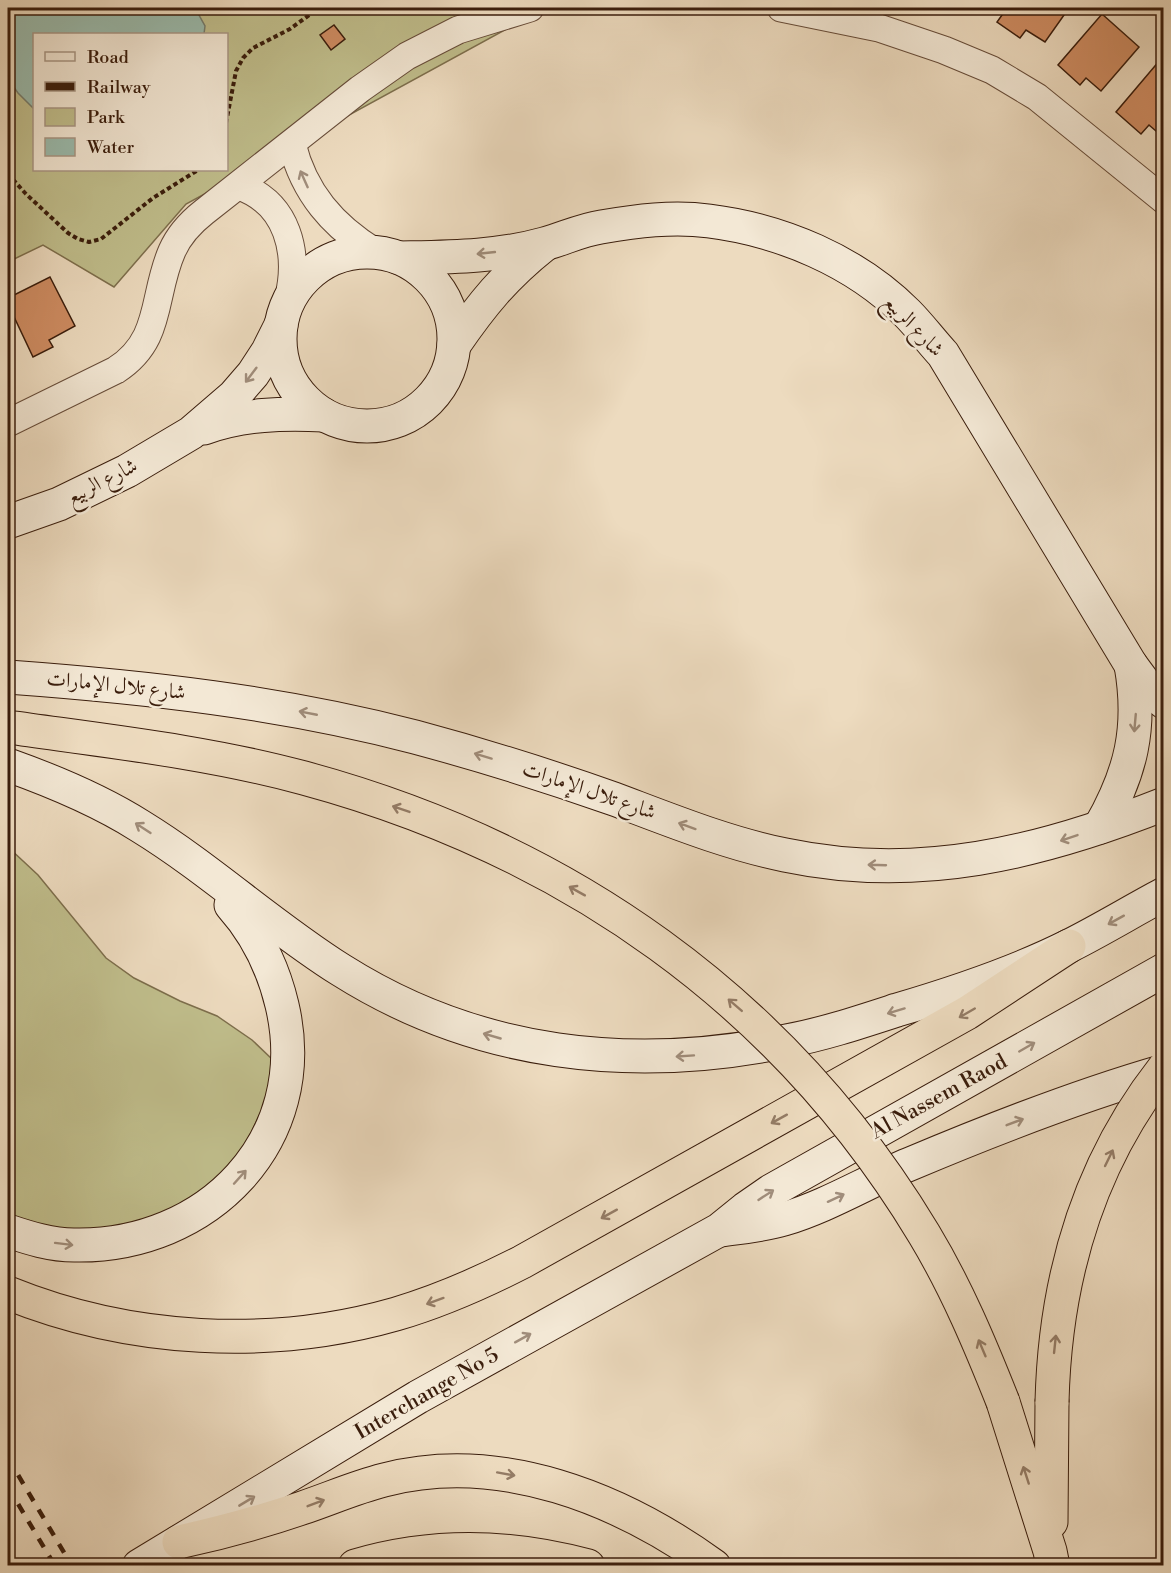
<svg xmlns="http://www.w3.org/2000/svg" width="1171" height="1573" font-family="'Libre Bodoni',Amiri,serif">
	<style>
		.green { fill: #c0be8c; stroke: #7d6e4c; stroke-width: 1.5; fill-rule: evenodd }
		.water { fill: #9abbad; stroke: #747c6d; stroke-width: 1.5 }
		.building { fill: #ce8c62; stroke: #3a1d0c; stroke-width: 1.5 }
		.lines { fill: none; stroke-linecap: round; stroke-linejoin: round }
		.minor-casing { stroke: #674c39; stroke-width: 29 }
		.secondary-casing { stroke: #3a1d0c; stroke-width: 35 }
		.motorway-casing { stroke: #3a1d0c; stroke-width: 35 }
		.path { stroke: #3a1d0c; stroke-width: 4; stroke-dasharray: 4.5 3; stroke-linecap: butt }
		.minor { stroke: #f3e8d5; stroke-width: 27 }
		.secondary { stroke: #f3e8d5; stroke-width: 33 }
		.motorway { stroke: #eddbbf; stroke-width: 33 }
		.rail { stroke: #3a1d0c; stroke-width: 4.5; stroke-dasharray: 10 10; stroke-linecap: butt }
		.motorway-bridge-casing { stroke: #3a1d0c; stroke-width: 35; stroke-linecap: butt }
		.motorway-bridge { stroke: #eddbbf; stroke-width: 33 }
		.oneway { stroke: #a08d7b }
		.oneway2 { stroke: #947c66 }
		.labels { text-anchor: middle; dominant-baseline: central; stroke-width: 5; stroke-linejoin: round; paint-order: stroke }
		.street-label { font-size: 21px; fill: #3a1d0c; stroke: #f3e8d5 }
	</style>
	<rect width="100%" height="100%" fill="#eddbbf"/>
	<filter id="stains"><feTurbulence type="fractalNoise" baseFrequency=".00333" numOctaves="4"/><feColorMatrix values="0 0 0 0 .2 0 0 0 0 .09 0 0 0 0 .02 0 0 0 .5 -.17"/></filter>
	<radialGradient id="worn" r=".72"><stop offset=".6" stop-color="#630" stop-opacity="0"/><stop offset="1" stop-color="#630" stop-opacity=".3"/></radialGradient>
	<g class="green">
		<path d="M8,8h537l-359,196 -72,83 -71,-42 -35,17zM34,34h192v136h-192z"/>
		<path d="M8,847l30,28 68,83 28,20 46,23 37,15 35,24 22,21 -3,30 -32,67 -32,33 -67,34 -84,7 -48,-16z"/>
	</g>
	<path class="water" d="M8,8h187l10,18 -1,8h-170v75l-16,-16 -10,-14z"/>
	<g class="building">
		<path d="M1007,8h62l-24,34 -19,-12 -6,8 -23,-16z"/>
		<path d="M1102,14l37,33 -38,44 -15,-13 -6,7 -22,-20z"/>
		<path d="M334,25l11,14 -14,11 -11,-15z"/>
		<path d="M1160,60l4,3 -1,74 -14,-12 -8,9 -25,-22z"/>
		<path d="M50,277l25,49 -26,14 4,7 -20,10 -25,-53v-6z"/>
	</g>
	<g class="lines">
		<defs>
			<g id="minor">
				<path d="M781,8l98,20 65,22 48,20 45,27 127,103"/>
				<path d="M292,144c12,49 41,82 83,108"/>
				<path d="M239,186c49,17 61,67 49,114"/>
				<path d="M8,423l108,-53c47,-30 36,-74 56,-119 7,-16 18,-28 32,-39l156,-123 47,-33 51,-26 72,-22"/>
			</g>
			<g id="secondary">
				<circle cx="367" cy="339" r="87"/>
				<path d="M400,258c48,-1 98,-1 144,-14 19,-5 37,-14 57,-17 35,-6 72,-11 108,-6 72,9 146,40 198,92 13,13 24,28 36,41l188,311 17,23 16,14"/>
				<path d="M454,345c28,-41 51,-69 90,-100"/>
				<path d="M204,428c39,-14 79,-15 120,-13"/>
				<path d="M8,522l51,-18 68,-33 64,-38 43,-37 19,-22 15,-23 13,-26"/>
				<path d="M8,677c137,10 273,25 407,60 67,18 134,39 199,62 56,21 112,44 171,56 133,28 255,-2 379,-51"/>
				<path d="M8,765c45,16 91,35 132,61 70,43 131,100 201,144 136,86 291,103 446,71 37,-7 73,-19 110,-31 58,-17 118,-37 172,-64 32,-16 63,-35 95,-52"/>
				<path d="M1100,827c31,-54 42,-99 31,-162"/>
				<path d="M721,1230c21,-3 43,-5 63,-11 44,-13 84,-38 126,-55 83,-35 167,-68 254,-93"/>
				<path d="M8,1231c21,7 43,14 66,14 133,3 240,-105 208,-240 -9,-38 -25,-71 -51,-100"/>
				<path d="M139,1566l279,-169 301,-167 26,-21 26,-18 393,-221"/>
			</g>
			<g id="motorway">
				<path d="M8,1293c121,49 262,57 388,21 44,-13 85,-31 126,-52l445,-249 102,-67"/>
				<path d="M1003,1402l47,149 3,15"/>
				<path d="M1051,1522l1,-120"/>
				<path d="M179,1542c41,-9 82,-20 123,-34 27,-9 54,-21 82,-28 116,-30 236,18 330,86"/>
				<path d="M355,1566c78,-23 156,-21 233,0"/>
			</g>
		</defs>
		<use href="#minor" class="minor-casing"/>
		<use href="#secondary" class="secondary-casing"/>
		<use href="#motorway" class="motorway-casing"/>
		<g class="path">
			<path d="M226,123l10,-52 7,-13 10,-10 37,-19 29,-21"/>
			<path d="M8,174l18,20 42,39 10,6 11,3 12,-3 52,-41 45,-28"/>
		</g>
		<use href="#minor" class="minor"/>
		<use href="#secondary" class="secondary"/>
		<use href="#motorway" class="motorway"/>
		<g class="rail">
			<path d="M8,1458l64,108"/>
			<path d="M8,1487l47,79"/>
		</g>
		<defs>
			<g id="motorway-bridge">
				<path d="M8,727c99,14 200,25 296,51 262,71 479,222 620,456 32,53 56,110 79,168"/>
				<path d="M1052,1402c3,-122 35,-236 112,-334"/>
			</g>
		</defs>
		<use href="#motorway-bridge" class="motorway-bridge-casing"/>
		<use href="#motorway-bridge" class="motorway-bridge"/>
	</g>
	<defs><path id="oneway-shaft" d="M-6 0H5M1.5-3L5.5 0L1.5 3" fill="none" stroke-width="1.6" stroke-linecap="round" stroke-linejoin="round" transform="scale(1.5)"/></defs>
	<g class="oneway">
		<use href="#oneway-shaft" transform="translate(304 179) rotate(-114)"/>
		<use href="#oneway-shaft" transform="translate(486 253) rotate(174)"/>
		<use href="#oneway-shaft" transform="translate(251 375) rotate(127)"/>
		<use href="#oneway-shaft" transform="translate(308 713) rotate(-169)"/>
		<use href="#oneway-shaft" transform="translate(1135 723) rotate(95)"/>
		<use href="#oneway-shaft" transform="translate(483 756) rotate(-163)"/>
		<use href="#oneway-shaft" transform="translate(687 826) rotate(-160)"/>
		<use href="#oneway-shaft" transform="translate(143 828) rotate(-147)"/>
		<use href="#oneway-shaft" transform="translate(1069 838) rotate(161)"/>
		<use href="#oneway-shaft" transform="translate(877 865) rotate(-178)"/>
		<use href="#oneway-shaft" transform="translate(1116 920) rotate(151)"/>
		<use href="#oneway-shaft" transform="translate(896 1011) rotate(163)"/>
		<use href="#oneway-shaft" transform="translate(492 1036) rotate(-164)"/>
		<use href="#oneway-shaft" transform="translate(1027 1047) rotate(-30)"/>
		<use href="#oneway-shaft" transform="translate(685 1056) rotate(176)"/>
		<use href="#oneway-shaft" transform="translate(1015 1122) rotate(-21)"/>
		<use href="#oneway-shaft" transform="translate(240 1177) rotate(-48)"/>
		<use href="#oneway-shaft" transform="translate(766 1195) rotate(-33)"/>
		<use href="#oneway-shaft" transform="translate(836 1198) rotate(-25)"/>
		<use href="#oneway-shaft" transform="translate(64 1244) rotate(7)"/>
		<use href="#oneway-shaft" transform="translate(523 1338) rotate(-29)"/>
		<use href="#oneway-shaft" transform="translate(247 1501) rotate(-31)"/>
	</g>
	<g class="oneway2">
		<use href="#oneway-shaft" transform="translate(401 809) rotate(-161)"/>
		<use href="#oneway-shaft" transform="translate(577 891) rotate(-151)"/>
		<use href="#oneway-shaft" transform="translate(735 1005) rotate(-139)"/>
		<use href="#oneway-shaft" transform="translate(967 1013) rotate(150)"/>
		<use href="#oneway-shaft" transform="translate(779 1119) rotate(151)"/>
		<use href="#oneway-shaft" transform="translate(1109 1158) rotate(-64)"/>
		<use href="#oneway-shaft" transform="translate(609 1214) rotate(151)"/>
		<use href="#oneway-shaft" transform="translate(435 1301) rotate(160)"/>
		<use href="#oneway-shaft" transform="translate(1055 1344) rotate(-84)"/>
		<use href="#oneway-shaft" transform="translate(982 1348) rotate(-113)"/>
		<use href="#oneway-shaft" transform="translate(506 1474) rotate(10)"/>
		<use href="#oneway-shaft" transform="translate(1026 1475) rotate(-108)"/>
		<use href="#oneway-shaft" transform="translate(316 1503) rotate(-21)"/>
	</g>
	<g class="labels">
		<g class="street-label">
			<text transform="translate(913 326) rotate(46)">شارع الربيع</text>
			<text transform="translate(102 482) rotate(-27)">شارع الربيع</text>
			<text transform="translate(116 686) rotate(6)">شارع تلال الإمارات</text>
			<text transform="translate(589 791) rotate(19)">شارع تلال الإمارات</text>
			<text transform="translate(939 1097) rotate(-29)">Al Nassem Raod</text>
			<text transform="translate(427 1394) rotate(-30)">Interchange No 5</text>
		</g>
	</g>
	<rect width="1171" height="1573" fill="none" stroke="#eddbbf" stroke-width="30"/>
	<rect x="9" y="9" width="1153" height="1555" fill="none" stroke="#3a1d0c" stroke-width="3"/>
	<rect x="15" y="15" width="1141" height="1543" fill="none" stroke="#3a1d0c" stroke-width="1.5"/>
	<rect x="33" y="33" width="195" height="138" fill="#f3e8d5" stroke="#a99785" stroke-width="1.5"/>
	<rect x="45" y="52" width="30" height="9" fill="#f3e8d5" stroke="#a99785" stroke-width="1.5"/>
	<text x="87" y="63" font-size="18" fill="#3a1d0c">Road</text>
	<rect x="45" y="82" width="30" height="9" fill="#3a1d0c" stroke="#a99785" stroke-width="1.5"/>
	<text x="87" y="93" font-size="18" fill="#3a1d0c">Railway</text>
	<rect x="45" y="108" width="30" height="18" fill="#c0be8c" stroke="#a99785" stroke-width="1.5"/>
	<text x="87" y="123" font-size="18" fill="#3a1d0c">Park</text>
	<rect x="45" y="138" width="30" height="18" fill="#9abbad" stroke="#a99785" stroke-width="1.5"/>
	<text x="87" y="153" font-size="18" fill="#3a1d0c">Water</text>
	<rect width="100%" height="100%" filter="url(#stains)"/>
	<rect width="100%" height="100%" fill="url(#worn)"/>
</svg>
